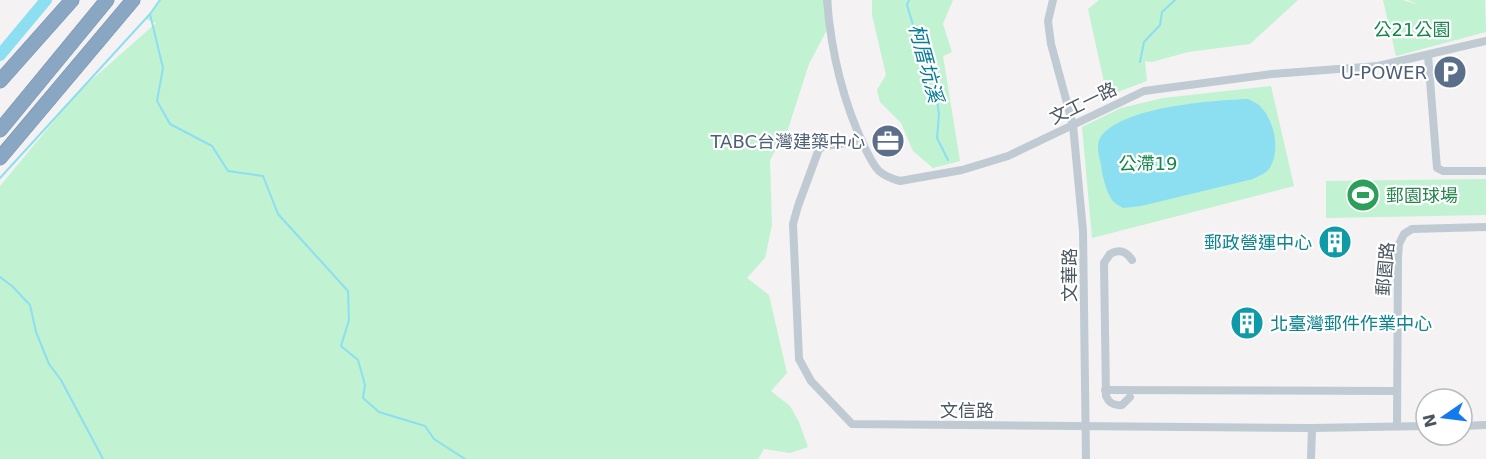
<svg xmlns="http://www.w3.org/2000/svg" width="1486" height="459" font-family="'DejaVu Sans','Noto Sans TC',sans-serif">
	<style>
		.green { fill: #c1f2d2 }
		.water { fill: #8cdff1 }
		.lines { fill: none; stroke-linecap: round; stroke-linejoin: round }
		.stream { stroke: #8cdff1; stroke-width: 2 }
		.river { stroke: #8cdff1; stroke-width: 12 }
		.highway-casing { stroke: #7491ae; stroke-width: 15 }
		.street { stroke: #c0cad2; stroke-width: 8 }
		.highway { stroke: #89a6c2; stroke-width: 14 }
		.labels { text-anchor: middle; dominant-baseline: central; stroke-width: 4.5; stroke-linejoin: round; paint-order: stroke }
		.park-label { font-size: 18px; fill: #14884a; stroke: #fff }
		.service-label { font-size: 18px; fill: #4e5e75; stroke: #fff; text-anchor: end }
		.street-label { font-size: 18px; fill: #495661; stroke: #fff }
		.leisure-label { font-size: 18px; fill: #27864d; stroke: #fff; text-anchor: start }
		.culture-label { font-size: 18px; fill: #0d838f; stroke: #fff; text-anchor: end }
		.water-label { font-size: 20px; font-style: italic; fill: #087c96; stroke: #fff }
	</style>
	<rect width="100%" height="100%" fill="#f4f2f2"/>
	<g class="green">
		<path d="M161,0h671l-1,22 -22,42 -21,65 -18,31 2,65 -7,33 -18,20 22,17 18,78 -16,18 19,15 9,16 9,25 -18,6 -26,-4 -6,10h-758v-273l78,-94 78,-69 -10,-4z"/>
		<path d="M872,0h81l-10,24 9,28 -9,4 17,105 -27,7 -20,-17 -12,-28 -21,-21 -3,-12 9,-15 -14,-60z"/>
		<path d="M1099,0h199l-48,44 -62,8 -36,10 -7,-1 2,20 -40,15 -19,-87z"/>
		<path d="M1383,0h20l16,5 -11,-5h77l1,32 -90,24z"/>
		<path d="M1271,86l23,100 -202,52 -10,-111 39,-19 42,-10z"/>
		<path d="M1486,179v36l-160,3v-37z"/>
	</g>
	<path class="water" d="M1248,99c4,2 9,4 12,7 15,15 21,46 9,63 -4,5 -11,7 -16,10l-112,27 -18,2c-3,-2 -9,-5 -11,-8 -6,-8 -10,-26 -11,-35 -2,-9 -5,-19 -1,-27 19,-31 114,-38 148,-39z"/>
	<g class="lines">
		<g class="stream">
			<path d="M160,0l-10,14 13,54 -6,33 13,23 42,22 16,25 35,5 15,38 70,77 1,29 -8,26 17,14 7,25 -2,13 16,14 46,14 9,13 31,20"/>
			<path d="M909,0l-2,5 12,40 15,35 5,34 -2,24 11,22"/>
			<path d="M1140,62l4,-20 16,-17 2,-13 13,-12"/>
			<path d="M0,178l150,-164"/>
			<path d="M0,277l12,9 18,19 6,27 13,32 12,16 42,79"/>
		</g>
		<path class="river" d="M0,55l46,-55"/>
		<defs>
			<g id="highway">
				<path d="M0,81l72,-81"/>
				<path d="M0,130l107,-130"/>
				<path d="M0,158l133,-158"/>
			</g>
		</defs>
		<use href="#highway" class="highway-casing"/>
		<g class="street">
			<path d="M827,0c4,51 16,102 38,148 4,8 8,17 14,23 7,6 13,8 21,10l62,-11 46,-14 136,-65 128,-17 106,-8 108,-25"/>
			<path d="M1053,0l-5,21 3,23 22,81 10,106 3,228"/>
			<path d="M1428,55l9,113 6,3h43"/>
			<path d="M862,141l-38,5 -5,3 -21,57 -5,18 6,135 12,22 41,43 460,4 114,-2"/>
			<path d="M1105,390l292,1"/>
			<path d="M1130,397l-8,8c-9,1 -13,-2 -16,-9l-2,-133 6,-9c9,-5 16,-3 22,6"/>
			<path d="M1397,426l1,-169 1,-13 5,-10 8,-5 74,-2"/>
			<path d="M1462,426l24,-1"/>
			<path d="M1311,459l1,-31"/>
		</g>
		<use href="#highway" class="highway"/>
	</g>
	<defs>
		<symbol id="parking-disc" viewBox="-11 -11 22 22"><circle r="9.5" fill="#5c6f8a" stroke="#fff"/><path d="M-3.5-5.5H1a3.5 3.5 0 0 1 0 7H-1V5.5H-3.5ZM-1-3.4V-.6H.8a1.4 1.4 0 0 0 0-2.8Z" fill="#fff"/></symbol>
		<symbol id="office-disc" viewBox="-11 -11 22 22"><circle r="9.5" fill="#5c6f8a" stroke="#fff"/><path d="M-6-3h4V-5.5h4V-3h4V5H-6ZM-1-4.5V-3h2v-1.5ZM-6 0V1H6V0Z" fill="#fff"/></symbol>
		<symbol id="stadium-disc" viewBox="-11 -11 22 22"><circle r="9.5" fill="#2e9e5b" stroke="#fff"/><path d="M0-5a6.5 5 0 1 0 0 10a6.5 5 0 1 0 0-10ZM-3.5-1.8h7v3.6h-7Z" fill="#fff"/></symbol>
		<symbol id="building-disc" viewBox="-11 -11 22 22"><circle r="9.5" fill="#0f9aa8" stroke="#fff"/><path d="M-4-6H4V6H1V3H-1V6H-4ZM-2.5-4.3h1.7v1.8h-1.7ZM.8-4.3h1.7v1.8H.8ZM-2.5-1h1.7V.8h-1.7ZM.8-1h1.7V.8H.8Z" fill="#fff"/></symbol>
	</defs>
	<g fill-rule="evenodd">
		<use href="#parking-disc" x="1431" y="53" width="38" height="38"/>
		<use href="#office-disc" x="869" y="122" width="38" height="38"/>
		<use href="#stadium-disc" x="1344" y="176" width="38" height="38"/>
		<use href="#building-disc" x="1316" y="223" width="38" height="38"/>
		<use href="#building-disc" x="1228" y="304" width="38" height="38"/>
	</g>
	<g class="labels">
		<g class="park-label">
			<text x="1412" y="29">公21公園</text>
			<text x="1148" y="163">公滯19</text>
		</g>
		<g class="service-label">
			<text x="1427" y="72">U-POWER</text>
			<text x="865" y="141">TABC台灣建築中心</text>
		</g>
		<g class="street-label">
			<text transform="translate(1083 103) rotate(-26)">文工一路</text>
			<text transform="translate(1385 269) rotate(-85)">郵園路</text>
			<text transform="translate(1069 275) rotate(-90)">文華路</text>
			<text x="967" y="410">文信路</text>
		</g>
		<g class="leisure-label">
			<text x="1386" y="195">郵園球場</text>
		</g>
		<g class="culture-label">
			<text x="1312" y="242">郵政營運中心</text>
			<text x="1270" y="323" text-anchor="start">北臺灣郵件作業中心</text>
		</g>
		<g class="water-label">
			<text transform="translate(926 63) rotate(75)">柯厝坑溪</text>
		</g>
	</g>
	<g transform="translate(1444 417) rotate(256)"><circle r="28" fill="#ffffff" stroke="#b6bbc0" stroke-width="1.5"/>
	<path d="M0-4.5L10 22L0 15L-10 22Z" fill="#1379ee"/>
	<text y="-9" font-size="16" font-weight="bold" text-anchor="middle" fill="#495661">N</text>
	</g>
</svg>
